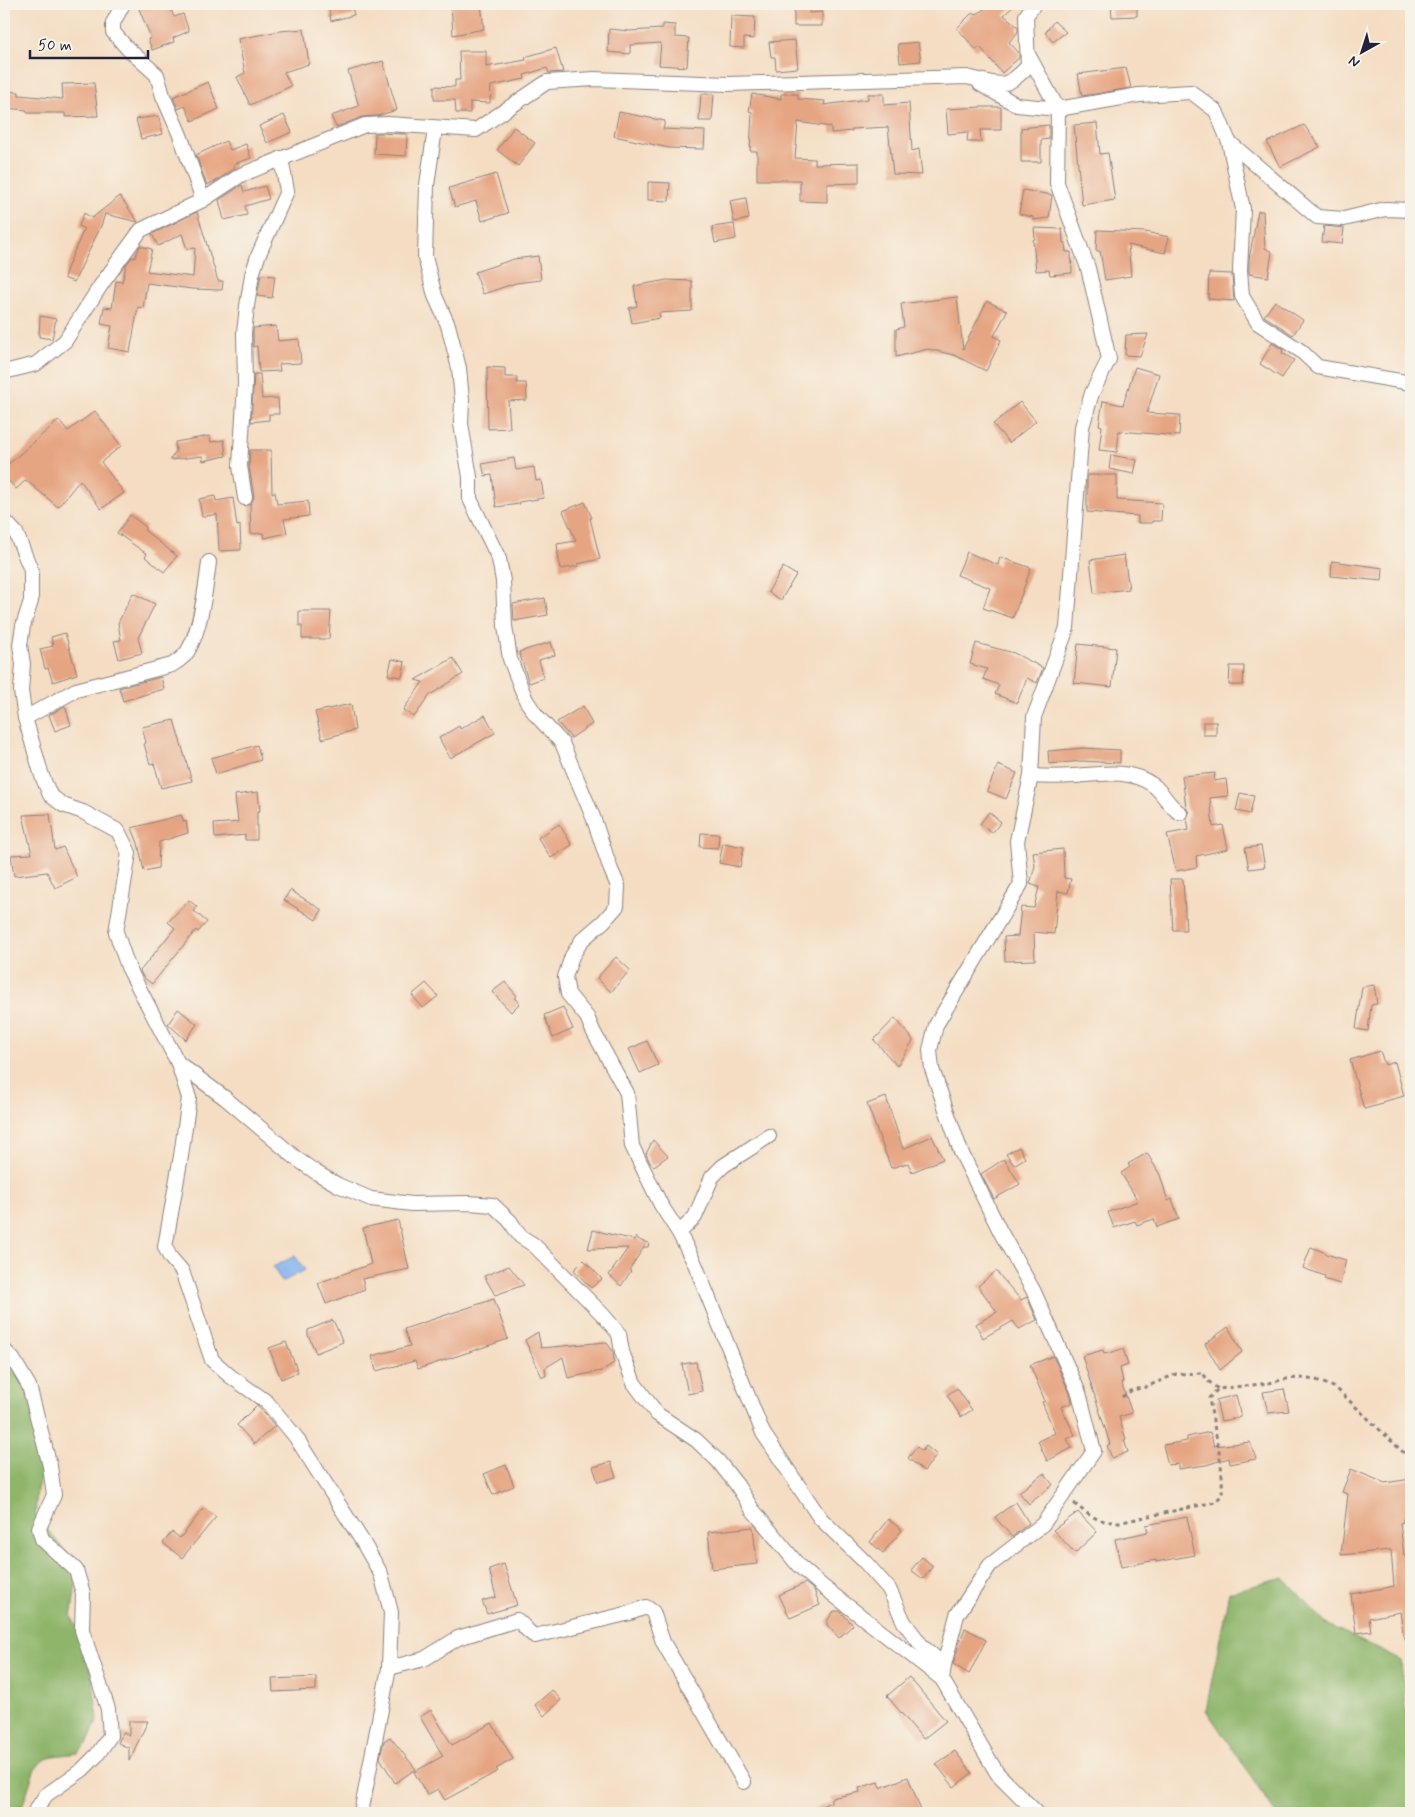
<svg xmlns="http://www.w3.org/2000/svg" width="1415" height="1817" font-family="Mynerve,sans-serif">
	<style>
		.forest { fill: #8eb56a; stroke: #586c52 }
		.water { fill: #82b2ed; stroke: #526a94 }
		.building { fill: #e6a582 }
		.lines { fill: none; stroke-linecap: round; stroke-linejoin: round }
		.minor-casing { stroke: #8b807e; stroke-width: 16 }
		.path { stroke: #8b807e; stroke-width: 3; stroke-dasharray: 4 4; stroke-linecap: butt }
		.minor { stroke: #fff; stroke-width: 14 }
	</style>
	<rect width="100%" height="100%" fill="#f7f3e8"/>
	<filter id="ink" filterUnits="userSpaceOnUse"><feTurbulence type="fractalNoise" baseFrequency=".02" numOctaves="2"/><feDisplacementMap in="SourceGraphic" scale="10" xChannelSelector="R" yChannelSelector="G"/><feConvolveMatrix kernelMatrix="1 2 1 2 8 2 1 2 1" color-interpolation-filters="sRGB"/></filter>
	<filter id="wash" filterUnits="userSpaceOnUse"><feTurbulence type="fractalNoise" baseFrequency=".0096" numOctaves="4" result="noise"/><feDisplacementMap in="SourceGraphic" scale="20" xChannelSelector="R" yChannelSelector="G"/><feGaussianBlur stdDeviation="1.12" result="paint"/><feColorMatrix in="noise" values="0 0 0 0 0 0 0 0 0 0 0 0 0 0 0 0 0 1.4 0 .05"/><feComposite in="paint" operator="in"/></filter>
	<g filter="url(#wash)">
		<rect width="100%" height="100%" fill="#f4ddc2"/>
		<g class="forest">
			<path d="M4,1346l18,23 21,85 -2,22 -4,13 -2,26 37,44 5,20 -6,38 16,24 11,77 -11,26 -9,9 -25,3 -11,5 -8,10 -14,42h-16z"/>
			<path d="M1284,1578l41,45 76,38 6,67 4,4v81h-135l-70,-103 23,-118z"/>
		</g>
		<path class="water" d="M295,1256l10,14 -23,12 -9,-15z"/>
		<g id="blocks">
			<g class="building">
				<path d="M137,4h32l5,13 9,-3 6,17 -16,7 1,4 -22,8 -4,-11 3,-1z"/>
				<path d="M328,4h23l3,11 -23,6z"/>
				<path d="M451,4h30l3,25 -31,6z"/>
				<path d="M794,4h16l-1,9 13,-1v14h-28z"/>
				<path d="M990,4h26l-12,11 14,12v5l-9,10 10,11v5l-17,15 -22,-26 -4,3 -19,-22 14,-14 8,-1z"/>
				<path d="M1111,4h26v12l-25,1z"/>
				<path d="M731,16l24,1 -1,22 -10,-1v10l-14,-1z"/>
				<path d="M1054,21l12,11 -13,10 -8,-9z"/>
				<path d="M662,24l13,1v12l14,1 -2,29 -28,-2 2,-22 -31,2v9l-22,-2 1,-23 21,2 32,-2z"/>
				<path d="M304,29l5,35 -25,8 7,14 -41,19 -13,-28 8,-4 -7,-34 42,-8z"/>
				<path d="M795,40l3,28 -22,2 -1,-13h-4l-2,-15z"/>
				<path d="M918,42l3,19 -21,2 -2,-19z"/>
				<path d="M556,48l7,24 -14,1 -2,-5 -23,7 1,4 -34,7 -1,17 -20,-1v11h-14l-1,-13h-21v-14l21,1v-7h5l-1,-29h27v16l40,-7 -1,-3z"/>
				<path d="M383,61l14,49 -20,6 -15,1 -26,10 -5,-11 28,-10 -11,-35z"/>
				<path d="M1126,68l5,20 -49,8 -4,-22z"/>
				<path d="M208,82l11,27 -27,12 -7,-15 -7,3 -5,-12z"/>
				<path d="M94,83l4,33 -33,1v-4h-38v-3l-23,-2v-17l15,1v3l44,4 -1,-15z"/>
				<path d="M701,94h13l-2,27h-13z"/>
				<path d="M752,94l29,5v-5h17v5l27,2 -1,4 44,-6v-5h16v11l25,-2 3,48 7,-2 3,26 -29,-1 -5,-47 -36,2v2l-21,2v-6l-33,-5 -3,36 20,1v5l44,-1v20l-32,1v18l-27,-1v-21h-43v-29h-7l2,-39 -3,-1z"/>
				<path d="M981,107h20v23h-21l1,12h-14l1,-10 -20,2 -2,-25z"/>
				<path d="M619,112l46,9 -2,8 42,2 -1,18 -35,-1 -55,-12z"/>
				<path d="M284,115l8,17 -25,11 -8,-17z"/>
				<path d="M159,116l4,18 -22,5 -5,-20z"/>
				<path d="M1097,123l3,31 8,-1 7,47 -33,5 -8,-80z"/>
				<path d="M1049,125v14l-8,1v22h-20v-34z"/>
				<path d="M1304,125l16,22 -40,20 -13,-25z"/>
				<path d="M514,127l21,16 -17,23 -21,-16z"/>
				<path d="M375,133l32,1 -1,22 -32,-2z"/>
				<path d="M226,141l4,9 16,-6 5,14 -17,6 1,4 -19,13 -9,4 -11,-30z"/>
				<path d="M496,174l12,39 -26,8 -6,-20 -21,6 -6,-19z"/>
				<path d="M648,182l22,1 -1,18 -21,-1z"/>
				<path d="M242,185l2,7 21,-6 4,13 -24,7 2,9 -23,5 -5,-20z"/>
				<path d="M1023,190l29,5 -3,23 -16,2v-3l-14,-3z"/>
				<path d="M120,196l18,26 -33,-8 -4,12 -27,56 -10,-4 3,-10 17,-39 -5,-3 5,-13 8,5z"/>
				<path d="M746,198l3,21 -15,3 -4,-21z"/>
				<path d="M1258,211h5l2,37 7,4 -4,25 -19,-3v-15z"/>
				<path d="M197,212l21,69h5l-1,9 -30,-1 -45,-6 -4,25 -5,-1 -8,45 -22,-4 4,-22 -11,-2 3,-17 8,1 4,-27 6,1 4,-17 6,-8 3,1 5,-12 12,3 -5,22 46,6 2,-29 -8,1 -5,-15 -24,12 -6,-12z"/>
				<path d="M734,224l2,15 -21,4 -3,-16z"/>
				<path d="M1324,226l20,2 -2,16 -20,-2z"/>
				<path d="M1034,228l28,1 1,14h2l1,9h5l1,21 -22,2 -1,-5 -13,1 -3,-31 2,-1z"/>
				<path d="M1097,230l48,2 24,5 -4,16 -37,-8 3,31 -26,4 -5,-29h-4z"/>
				<path d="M538,256l3,24 -25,3 -33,11 -8,-22 39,-13z"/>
				<path d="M1209,273l23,1 2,27 -26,-2z"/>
				<path d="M261,275l14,1 -3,22 -15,-2z"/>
				<path d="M667,280l25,1v30l-33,2 1,5 -28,5 -3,-15 8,-2 -3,-20z"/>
				<path d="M957,297l6,52 24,-48 20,10 -13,25 7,4 -15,31 -32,-16 -26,-6 -32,8v-28l8,-2 -3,-23z"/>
				<path d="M1275,301l28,19 -10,15 -29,-19z"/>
				<path d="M40,316l16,3 -4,20 -13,-2z"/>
				<path d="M276,326l2,15 21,-2 2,24 -22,1 1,7 -21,1 -2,-26 -4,1v-19z"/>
				<path d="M1148,334l-8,22 -15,-1 1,-20z"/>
				<path d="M1272,343l11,7 -1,3 12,7 -12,18 -22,-14z"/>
				<path d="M487,367l18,1v9h12v6h9l1,17 -19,1 2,27 -22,1z"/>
				<path d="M1135,367l24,7 -12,39 33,2 -1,21 -60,-5 -2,21 -18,-2 3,-24 -3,-1 4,-24 20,4z"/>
				<path d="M254,374h6l2,25 16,-1 1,16h-10v6l-18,2z"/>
				<path d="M1020,402l16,19 -27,22 -16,-19z"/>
				<path d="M95,411l26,35 -20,16 23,31 -23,16 -21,-29 -22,27 -32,-27 -10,9 -12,-13v-8l55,-48 9,11z"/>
				<path d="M209,436l2,6 13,-2 2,16 -23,5 -1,-5 -32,4 6,-9 -1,-9z"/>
				<path d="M250,450h21l1,43 3,-1 2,12 31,-3 1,15 -25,3 3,14 -23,5 -1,-5 -12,1 -1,-29 4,-8 -5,-31z"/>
				<path d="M1111,455l26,5 -3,14 -25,-5z"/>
				<path d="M514,458l2,12 18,-3 2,14 5,-1 3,18 -25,4 1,2 -24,3 -4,-32 -7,1 -3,-12z"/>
				<path d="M1087,475h30v25l45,3 -1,18h-9v2h-14v-7l-51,-4z"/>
				<path d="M215,496l1,5 17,-3 4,28 3,-1 1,25 -22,1 -2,-37 -15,3 -3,-18z"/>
				<path d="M585,502l7,16h-2l10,41 -22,5 1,2 -19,3 -3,-25 19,-3 -13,-30z"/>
				<path d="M130,515l16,12 -2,3 33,26 -13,16 -19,-15 2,-3 -30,-21z"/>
				<path d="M967,552l31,13 2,-8 31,11 -18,50 -30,-10 7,-20 -33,-13z"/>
				<path d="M1124,555l5,34 -35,4 -4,-33z"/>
				<path d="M1332,561l51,7 -1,13 -51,-5z"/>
				<path d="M783,567l13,8 -15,25 -13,-8z"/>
				<path d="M133,593l22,11 -17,34 4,15 -23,6 -5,-18 7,-1 -3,-17z"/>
				<path d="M545,598l3,17 -34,6 -1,-17z"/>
				<path d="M299,611h32l-2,28h-27v-13h-3z"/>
				<path d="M65,633l12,41 -24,8 -5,-14 -3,1 -5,-20 13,-3 -2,-9z"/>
				<path d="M551,642l4,13 -16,5 5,18 -15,5 -10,-31z"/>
				<path d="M976,643l38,10 29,15 -6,15 -10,-5 -10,25 -22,-9 4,-9 -16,-6 4,-10 -17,-5z"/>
				<path d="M1078,644l38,4 -4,39 -38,-4z"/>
				<path d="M453,658l10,16 -33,21 -16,22 -11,-7 20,-28 -8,-2z"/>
				<path d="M392,659l13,3 -3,15 -14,-2z"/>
				<path d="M1230,666h14l-1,19h-14z"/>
				<path d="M161,677l3,12 -41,12 -4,-13z"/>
				<path d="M351,704l4,26 -33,9 -7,-27z"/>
				<path d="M65,706l6,19 -16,6 -6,-16z"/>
				<path d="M583,706l9,18 -21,14 -14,-16z"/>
				<path d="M485,715l10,18 -45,25 -11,-20 20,-12 1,3z"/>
				<path d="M174,720l18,61 -31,7 -7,-25 -4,1 -6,-20 2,-1 -4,-16z"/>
				<rect x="1203" y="722" width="13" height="13"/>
				<path d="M257,745l4,15 -45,14 -5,-16z"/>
				<path d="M1083,748l37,2v13l-38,-2 -33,3 -1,-13z"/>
				<path d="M998,765l19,8 -11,26 -19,-8z"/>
				<path d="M1215,773l-1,8 12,-2 2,17 -18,2 3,29 10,-2 5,24 -32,7 1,11 -21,4 -9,-37 22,-4 -2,-12 2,-5 -3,-6 -4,-31z"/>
				<path d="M258,792l2,19h-3v29h-12v-5l-30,3 -1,-14 24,-2 -3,-27z"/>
				<path d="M1240,793l14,3 -4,18 -14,-3z"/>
				<path d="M989,812l12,10 -9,11 -12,-9z"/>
				<path d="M50,814l5,36 8,-3 14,30 -22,11 -8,-16 -33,4 -3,-21 21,-1 -9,-39z"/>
				<path d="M181,815l3,7 2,-1 2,12 -29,9 -1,26 -14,3 -6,-28 -6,-15z"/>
				<path d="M559,824l13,21 -21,13 -13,-20z"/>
				<path d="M701,833l18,1 -1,14 -18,-1z"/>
				<path d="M723,843l21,4 -4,20 -21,-4z"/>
				<path d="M1261,846l4,21 -16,2 -4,-21z"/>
				<path d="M1063,849l1,29 7,1 -3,14 -10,-2 -4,43 -20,-2 1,28 -30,1 -1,-24 14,-1 3,-29 13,1 5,-21 -9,-3 5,-18 -2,-14z"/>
				<path d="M1170,879h13l3,51h-13z"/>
				<path d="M290,890l32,20 -6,10 -32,-20z"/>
				<path d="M189,900l8,7 -3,4 13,11 -9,10 -2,-2 -44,54 -9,-7 -3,-6 35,-43 -7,-6z"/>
				<path d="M616,957l14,13 -19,22 -14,-14z"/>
				<path d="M505,982l12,14 -3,2 6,5 -9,9 -19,-20z"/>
				<path d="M426,983l12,13 -15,12 -11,-13z"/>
				<path d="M1374,985l3,19 -6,1 -3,26 -12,-2 6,-42z"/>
				<path d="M563,1007l10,22 -20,9 -9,-23z"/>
				<path d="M178,1009l19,15 -11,16 -18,-16z"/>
				<path d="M895,1018l16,19 2,4 -16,25 -23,-26z"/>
				<path d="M647,1041l11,24 -18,8 -11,-24z"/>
				<path d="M1380,1051l5,14 10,-3 9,34 -22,6 1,2 -19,5 -14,-49z"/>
				<path d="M886,1097l17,52 29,-13 11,23 -31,13 -4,-9 -17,5 -24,-64z"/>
				<path d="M653,1140l15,16 -14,10 -4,-3 -4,-9z"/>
				<path d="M1019,1147l6,11 -11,7 -8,-11z"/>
				<path d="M1147,1153l13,22 8,26 4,-2 7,20 -22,8 -3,-8 -17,6 -2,-4 -21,7 -6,-16 30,-11 -17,-28 9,-6 -2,-3z"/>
				<path d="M1004,1159l16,25 -26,15 -13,-25z"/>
				<path d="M398,1220l11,49 -47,10 3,10 -39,15 -8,-21 53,-19 -8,-36z"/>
				<path d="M593,1230l41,10 2,-3 5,4 8,2 -1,4h-4l-15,23 2,1 -10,15 -12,-11 19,-27 -40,1z"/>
				<path d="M1311,1247l15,6v1l20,6 -6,24 -16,-5 1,-3 -22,-8z"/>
				<path d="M584,1260l18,19 -11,9 -17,-18z"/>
				<path d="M509,1266l15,19 -29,10 -11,-19z"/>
				<path d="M996,1271l25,29 6,-3 10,23 -18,9 -6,-8 -30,17 -7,-14 21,-12 -19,-26z"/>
				<path d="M494,1299l14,40 -90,30 -3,-8 -39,10 -4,-15 38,-10 -6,-17z"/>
				<path d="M333,1320l10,22 -27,11 -8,-18v-5z"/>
				<path d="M1228,1327l14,25 -22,18 -15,-26z"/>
				<path d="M538,1332l3,16 65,-6 7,9 1,12 -13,8 -33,7 -5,-21 -18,11 1,8 -4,1 -17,-37z"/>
				<path d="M286,1342l12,30 -17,7 -12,-31z"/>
				<path d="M1123,1349l5,16 -8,3 3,14h-2l11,31 -13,4 7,22 -2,1 4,12 -16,6 -5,-12 3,-2 -28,-88 21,-6 1,4z"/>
				<path d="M1053,1356l18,40 1,7 -11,4 14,28 -8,4 5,9 -25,13 -9,-20 17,-8 -13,-31 3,-1 -15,-36z"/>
				<path d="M696,1362l6,29 -14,3 -6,-30z"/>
				<path d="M957,1388l15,22 -11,7 -14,-22z"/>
				<path d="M1284,1389l5,22 -21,2 -5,-21z"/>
				<path d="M1236,1395l5,22 -20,4 -5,-21z"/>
				<path d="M257,1405l18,21 -21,18 -17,-19z"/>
				<path d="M1210,1432l4,14 36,-4 6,17 -26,5 -1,-6 -23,7 -28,4v-5l-10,1 -5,-20 24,-4v-4z"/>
				<path d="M926,1446l11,9 -13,16 -16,-13 9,-11 5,4z"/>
				<path d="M611,1462l5,15 -18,5 -5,-15z"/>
				<path d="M506,1465l8,21 -21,9 -9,-21z"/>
				<path d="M1351,1469l34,14 26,-4v40h-8v3l-3,1 4,33h4l1,18h-2l4,28v36l-7,1 -4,-27 -31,6 2,13 -15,2 -5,-39 43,-8 -3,-36 -50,5 7,-61 -6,-2z"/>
				<path d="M1044,1473l9,12 -24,19 -10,-12z"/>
				<path d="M1016,1502l13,21 -17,14 -17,-20z"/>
				<path d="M204,1508l12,9 -34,41 -19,-15 9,-11 8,6z"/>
				<path d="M1078,1512l19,20 -22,21 -22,-23z"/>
				<path d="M1187,1517l8,38 -39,7v-2l-35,7 -6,-28 33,-7 -2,-7z"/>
				<path d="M888,1519l14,11 -19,23 -13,-11z"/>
				<path d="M753,1527l4,37 -45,5 -4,-37z"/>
				<path d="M922,1557l11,9 -10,13 -12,-9z"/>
				<path d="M504,1564l13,41 -30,9 -5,-13 14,-4 -7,-28z"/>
				<path d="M805,1583l9,7 6,15 -30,13 -11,-23z"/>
				<path d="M834,1611h6l13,14 -14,13 -12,-13v-4z"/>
				<path d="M965,1628l21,12 -17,34 -16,-10 5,-17z"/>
				<path d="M316,1677v13l-43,2 -1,-13z"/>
				<path d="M909,1677l37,44 -23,18 -36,-43z"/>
				<path d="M552,1690l9,10 -17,16 -9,-11z"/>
				<path d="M431,1710l21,35 40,-22 21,36 -17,10 2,2 -53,29 -7,-11 -11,6 -13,-23 29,-16 -23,-39z"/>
				<path d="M129,1721h19l-19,40v-13l-11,-5 5,-11 6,3z"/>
				<path d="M390,1737l26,32 -21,14 -15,-25 4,-17z"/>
				<path d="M955,1751l17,22 -18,14 -18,-23z"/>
				<path d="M908,1777l14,36h-117l26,-11v-4l29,-6 -1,-4 19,-6 2,6z"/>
			</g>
		</g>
	</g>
	<g filter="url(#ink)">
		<use href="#blocks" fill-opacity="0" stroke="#8b807e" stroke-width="1"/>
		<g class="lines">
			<defs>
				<g id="minor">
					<path d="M123,4l-10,19v9l14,16 30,27 6,21 17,39 23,65"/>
					<path d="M1029,56l29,53 -1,74 31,85 21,91 -17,34 -10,34 -15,201 -33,89 -3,59 -14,65 4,43 -85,141 -6,25 2,19 29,83 39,79 34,61 45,101 15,58 -51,73 -53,41 -33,50 -13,50 -2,14 55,94 40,40"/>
					<path d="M980,84l37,21 41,4 81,-14 52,-3 25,19 13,31 14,67 -3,61 2,26 16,27 43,28 17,16 93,16"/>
					<path d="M435,129l-8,56 -2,72 10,39 13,29 11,43 3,32 -1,24 9,53v22l29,60 4,22 2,45 5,33 10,26 6,15 10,15 26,28 31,74 18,53 7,16 -1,20 -13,15 -22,19 -10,16 -7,21 3,17 19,23 6,14 34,62 5,53 29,59 18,28 16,31 68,169 57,85 45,44 24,27 15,33 18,24 22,19"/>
					<path d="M1229,142l88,75 27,2 41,-10 26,1"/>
					<path d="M4,372l32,-8 29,-23 36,-56 40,-55 62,-30 38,-25 124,-50 23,-1 88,6 71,-48 47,-3 134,5 239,-7c32,7 37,15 61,-11l-2,-50 8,-12"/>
					<path d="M245,498l-5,-32 5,-82 -1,-51 3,-27 5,-31 6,-19 29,-65 -6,-33"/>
					<path d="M4,520l12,13 15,37v31l-8,25 -3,19 3,19 -2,27 4,27 17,58 8,19 13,10 20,7 35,19 11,22 -13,79 12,35 50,96 11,35 -8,58 -16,91 5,10 12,14 30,89 18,16 37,26 28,34 66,103 20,35 10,38 -2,56 -28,145"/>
					<path d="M25,718l51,-28 96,-25c5,-3 9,-6 13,-10 15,-19 21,-68 24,-93"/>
					<path d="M1031,776c14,1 29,1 43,0 27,-2 55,-8 79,9 11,8 14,20 27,28"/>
					<path d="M178,1063l47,35 72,61 20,14 21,12 33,14 41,5 57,-1 24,2 17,16 10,15 14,9 70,71 15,18 3,18 12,31 23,31 39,26 22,21 19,24 15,24 47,57 23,20 120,93"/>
					<path d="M679,1233l16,-16 17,-40 11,-11 46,-30"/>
					<path d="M4,1350l9,9 16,27 21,80 4,29 -15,33 3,11 34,31 7,23 -1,37 26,79 2,27 -13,19 -15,15 -36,25 -12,18"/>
					<path d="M389,1668l35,-9 34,-21 59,-18c7,5 10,12 18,16l95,-23 16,-6 7,5 10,30 81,140"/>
				</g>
			</defs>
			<use href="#minor" class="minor-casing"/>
			<g class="path">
				<path d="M1122,1397l10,-7 14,-3 30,-13 27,-1 5,8 10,8"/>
				<path d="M1074,1503c16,14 25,20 48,19l93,-20 7,-7c2,-33 -8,-64 -13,-97l9,-9 51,-6 17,-4 15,-1 15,2 20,8 68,65"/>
			</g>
			<use href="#minor" class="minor"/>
		</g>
	</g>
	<rect width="1415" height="1817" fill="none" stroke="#f7f3e8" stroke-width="20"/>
	<g transform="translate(1362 52) rotate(219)" stroke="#f7f3e8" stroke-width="4" paint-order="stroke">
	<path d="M0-4L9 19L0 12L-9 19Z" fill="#22223b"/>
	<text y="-8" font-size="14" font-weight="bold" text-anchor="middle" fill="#22223b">N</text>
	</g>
	<path d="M30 50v8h118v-8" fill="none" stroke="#22223b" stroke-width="2.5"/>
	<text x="38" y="50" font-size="15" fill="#22223b" stroke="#f7f3e8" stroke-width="4" paint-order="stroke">50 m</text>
</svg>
